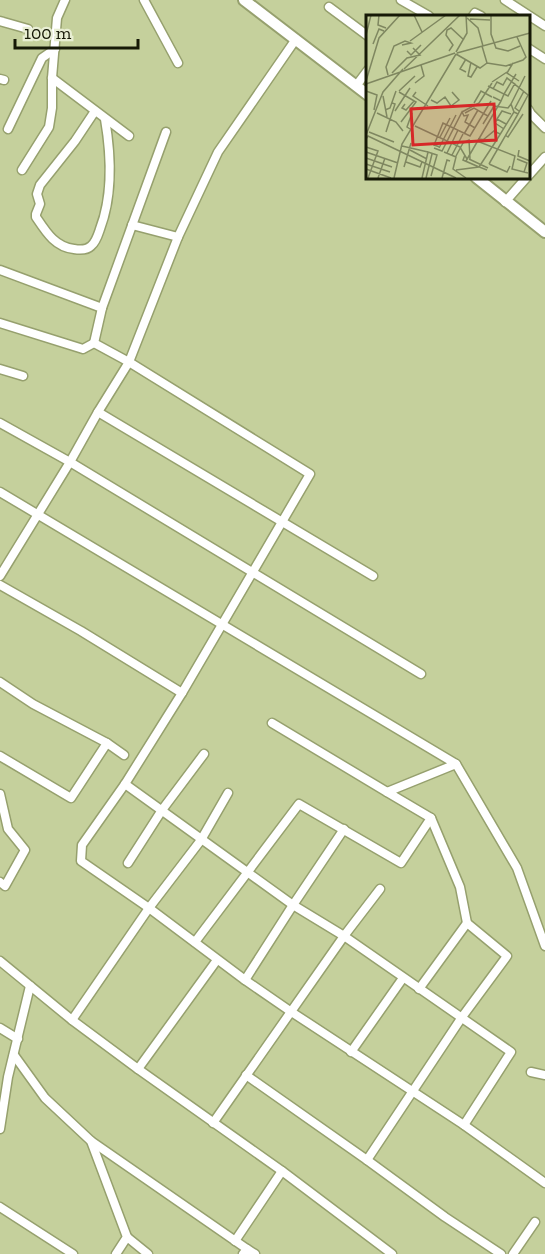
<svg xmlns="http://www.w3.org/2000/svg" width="545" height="1254" font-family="'Zilla Slab',serif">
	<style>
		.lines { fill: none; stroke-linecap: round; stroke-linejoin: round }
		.minor-casing { stroke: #96a06e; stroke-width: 11 }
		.major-casing { stroke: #96a06e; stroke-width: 14 }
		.minor { stroke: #fff; stroke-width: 8 }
		.major { stroke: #fff; stroke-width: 10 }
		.inset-road { fill: none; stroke: #7f8760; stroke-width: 1.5 }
		.view { fill: #d62828; fill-opacity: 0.15; stroke: #d62828; stroke-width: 3 }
		.inset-edge { fill: none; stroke: #161906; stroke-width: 3 }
	</style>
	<rect width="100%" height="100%" fill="#c5d09c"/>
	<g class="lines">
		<defs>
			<g id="minor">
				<path d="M144,0l34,63"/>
				<path d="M401,0l28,16"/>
				<path d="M505,0l40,26"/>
				<path d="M329,7l39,29"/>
				<path d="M473,16l2,-3 6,3"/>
				<path d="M0,21l28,8"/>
				<path d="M528,48l17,11"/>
				<path d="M52,78l77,58"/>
				<path d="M0,79l4,1"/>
				<path d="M356,86l12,-16"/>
				<path d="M528,109l3,5 14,14"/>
				<path d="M95,111l-20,30 -35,44 -3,9 3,10 -4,10v3c10,15 19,30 38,32 6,1 13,1 17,-3 5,-4 7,-11 9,-17 13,-34 11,-75 5,-110"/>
				<path d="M8,129l34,-71 13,-9"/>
				<path d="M22,170l27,-43 3,-19v-30l5,-60 8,-18"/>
				<path d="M528,176l17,-19"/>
				<path d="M505,202l22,-25"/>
				<path d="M132,225l46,12"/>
				<path d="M0,270l102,38"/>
				<path d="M0,323l83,26 11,-6 35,19 181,112 -128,219 -57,91 -43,61 -1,16 68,47 96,72 45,31 174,114 81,58"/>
				<path d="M94,343l8,-35 64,-176"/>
				<path d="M0,369l23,7"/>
				<path d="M98,412l275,164"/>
				<path d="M0,423l70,39 351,212"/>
				<path d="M0,492l456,272 -69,28 44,26 -30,45 -102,-59 -104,138"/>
				<path d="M0,576l70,-114 28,-50 31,-50 49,-125 40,-85 78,-113"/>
				<path d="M0,585l81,46 101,62"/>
				<path d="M0,682l33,22 74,39 17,12"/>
				<path d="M272,723l115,69"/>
				<path d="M0,756l71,42 36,-55"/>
				<path d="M456,764l61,104 28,78"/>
				<path d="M125,784l168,121 51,31 167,116 -47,73"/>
				<path d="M0,794l8,35 17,21 -20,36 -5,-4"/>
				<path d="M128,863l34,-53 42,-56"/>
				<path d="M0,961l72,59 66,49 144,102 110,83"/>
				<path d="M245,980l48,-75 51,-76"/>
				<path d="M419,989l48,-66"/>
				<path d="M72,1020l77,-112 52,-68 27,-47"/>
				<path d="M0,1028l18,11"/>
				<path d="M351,1052l52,-74"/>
				<path d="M14,1055l31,43 46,43 36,96 -11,17"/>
				<path d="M138,1069l79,-109"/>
				<path d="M531,1072l14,3"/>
				<path d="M246,1075l121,85 95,-143 45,-61 -40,-33 -7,-36 -29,-69"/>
				<path d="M213,1123l131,-187 36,-47"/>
				<path d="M0,1129l8,-52 22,-91"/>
				<path d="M91,1141l156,108"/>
				<path d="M367,1160l78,57 56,37"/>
				<path d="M0,1207l73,47"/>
				<path d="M127,1237l21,17"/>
				<path d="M235,1241l47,-70"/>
				<path d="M243,1254l4,-5 8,5"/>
				<path d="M513,1254l22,-32"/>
			</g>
			<g id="major">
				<path d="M244,0l124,95"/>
				<path d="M476,177l69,55"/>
			</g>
		</defs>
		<use href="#minor" class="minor-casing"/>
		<use href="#major" class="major-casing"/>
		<use href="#minor" class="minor"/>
		<use href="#major" class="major"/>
	</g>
	<g transform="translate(366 15)">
		<rect width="164" height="164" fill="#c5d09c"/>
		<path class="inset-road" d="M13,0l-1,10 8,3M48,0l8,17M125,0v19l5,14 12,3 12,-5M101,3l11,10 5,18M104,4l20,1M0,20l5,-20M44,26l36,-26M7,29l6,-15 5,2M41,36l4,4 10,-10M83,36l4,-6 -7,-10 1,-5 4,-2 13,12M90,37l11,-19 -1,-18M91,38l73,-20M90,39l24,14 7,-5 -5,-17M100,44l-6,10 6,3M105,47l-3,14 3,1 6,-10M121,48l19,3 17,-6 3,-3 -9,-20M147,48l-6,10 12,8M38,54l56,-54M26,58l15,-15 13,-3 -7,-7M22,60l-2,-8 8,-21 11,-5 6,2 -9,2M0,66l13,-43 21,-23M126,67l15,-10M49,68l9,-7 -3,-11M149,68l-7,13 -4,-2 12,-20M0,69l89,-31M122,71l16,8 -3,7 -8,-4M127,74l4,-7 6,3 4,-7 21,17 -10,19 -4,-2M0,76l11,4 -3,15M33,76l16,-15M33,77l17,10 -15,20M50,77l-3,4 15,10M17,81l4,21M65,85l6,3 8,-6 6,9 8,-6 -7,-8M108,88l7,-12 11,6M39,89l-3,4 4,2 8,-9M19,95l5,-2 6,-17M29,96l15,-23M153,96l-4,-3 9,-17M96,97l17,-9 13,-20M11,98l19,9 7,9M99,98l9,-5 14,8 -5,8M122,101l6,-10 14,2 3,-4M131,104l5,-8 9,3M49,111l45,21 7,12M44,114l-3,-2 5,-14M138,114l-9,-6 2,-4 9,5M3,117l25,10M20,117l9,-28 -3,-1M98,119l14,-24M0,120l17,-43 20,-23M139,120l3,2 15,-23M74,122l10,-19M0,124l2,-3 88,42M112,124l19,2M117,125l11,-9 6,3M111,126l38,15 -3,13 16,4M130,126l18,-29 -3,-8 14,-28M36,131l26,6M0,132l12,4 -10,27M74,132l-6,-2 9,-22 27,13 21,-35M68,133l8,3 20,-39 2,4 4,-1 -3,7 10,6M73,133l17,-33M44,135l17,9M153,135l-1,6 12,5M0,137l32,11M78,137l12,5 -3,12 13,9M81,138l11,-23M86,140l11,-21M99,140l-2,5 16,7M90,141l7,-13 6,-3 1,19M0,143l26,9M103,144l19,9M151,144l10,4 -3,9M100,146l35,-60M40,147l14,5 2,-5M0,149l24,8M123,149l29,-50M123,149l18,8 3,-6M38,152l7,-24M0,154l25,9M90,155l23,-3M121,155l-8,-3 17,-26M12,163l7,-20M28,163l8,-34 54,-90M56,163l6,-26 9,3 -6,21M60,163l6,-24M76,163l5,-18 3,1"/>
		<path class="view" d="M128,89l2,36 -83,5 -2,-36z"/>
		<rect width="164" height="164" class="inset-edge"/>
	</g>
	<path d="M15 39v9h123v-9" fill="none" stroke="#161906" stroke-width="3"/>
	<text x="24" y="39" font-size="18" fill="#161906" stroke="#e8eed3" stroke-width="4.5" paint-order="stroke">100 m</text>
</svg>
